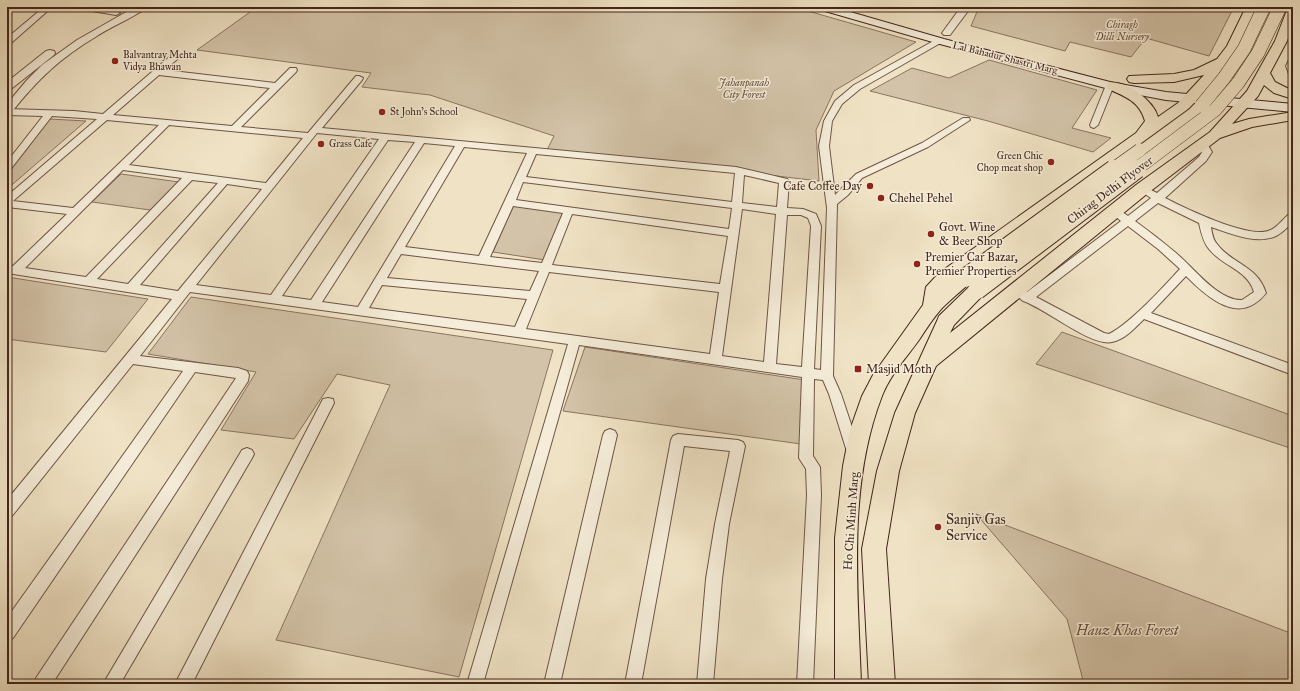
<svg xmlns="http://www.w3.org/2000/svg" width="1300" height="691" font-family="'IM FELL Great Primer',serif">
	<style>
		.green { fill: #d3c3a8; stroke: #8b7462 }
		.lines { fill: none; stroke-linecap: round; stroke-linejoin: round }
		.minor-casing { stroke: #6e5546; stroke-width: 2 }
		.tertiary-casing { stroke: #6e5546; stroke-width: 2 }
		.secondary-casing { stroke: #43261b; stroke-width: 2 }
		.primary-casing { stroke: #43261b; stroke-width: 2 }
		.minor { fill: #f5edd9; fill-rule: evenodd }
		.tertiary { fill: #f5edd9; fill-rule: evenodd }
		.secondary { fill: #f5edd9; fill-rule: evenodd }
		.primary { fill: #f0e3c5; fill-rule: evenodd }
		.primary-bridge-far1-casing { stroke: #43261b; stroke-width: 14; stroke-linecap: butt }
		.primary-bridge-casing { stroke: #43261b; stroke-width: 20; stroke-linecap: butt }
		.primary-bridge-far1 { stroke: #f0e3c5; stroke-width: 13 }
		.primary-bridge { stroke: #f0e3c5; stroke-width: 18 }
		.poi-dot { fill: #8f2418; stroke: #f5edd9; stroke-width: 1.5 }
		.labels { text-anchor: middle; dominant-baseline: central; stroke-width: 3; stroke-linejoin: round; paint-order: stroke }
		.far-park-label { font-size: 10px; font-style: italic; fill: #674d3e; stroke: #f5edd9 }
		.far-poi-label { font-size: 10px; fill: #43261b; stroke: #f5edd9; text-anchor: start }
		.far-street-label { font-size: 10px; fill: #43261b; stroke: #f5edd9 }
		.poi-label { font-size: 12px; fill: #43261b; stroke: #f5edd9; text-anchor: start }
		.street-label { font-size: 12px; fill: #43261b; stroke: #f5edd9 }
		.near-poi-label { font-size: 14px; fill: #43261b; stroke: #f5edd9; text-anchor: start }
		.near-park-label { font-size: 14px; font-style: italic; fill: #674d3e; stroke: #f5edd9 }
	</style>
	<rect width="100%" height="100%" fill="#f0e3c5"/>
	<filter id="stains"><feTurbulence type="fractalNoise" baseFrequency=".005" numOctaves="4"/><feColorMatrix values="0 0 0 0 .2 0 0 0 0 .09 0 0 0 0 .02 0 0 0 .5 -.17"/></filter>
	<radialGradient id="worn" r=".72"><stop offset=".6" stop-color="#630" stop-opacity="0"/><stop offset="1" stop-color="#630" stop-opacity=".3"/></radialGradient>
	<g class="green">
		<path d="M257,7h537l122,35 -82,49 -18,39 3,51 -84,-10 -189,-19 8,-16 -124,-41 -68,-8 9,-14 -174,-23z"/>
		<path d="M979,7h255l-25,49 -63,-18 -15,19 -61,-15 -5,9 -94,-25z"/>
		<path d="M989,60l108,30 -25,38 39,10 -18,14 -105,-31 -118,-30 42,-23 37,10z"/>
		<path d="M50,119l36,2 -79,68v-14z"/>
		<path d="M121,174l58,8 -29,28 -58,-8z"/>
		<path d="M514,205l49,7 -18,48 -52,-8z"/>
		<path d="M7,277l141,22 -42,53 -99,-13z"/>
		<path d="M191,297l362,53 -94,327 -183,-37 114,-255 -53,-11 -43,65 -73,-9 35,-58 -108,-18z"/>
		<path d="M1062,332l231,84v33l-257,-85z"/>
		<path d="M585,347l220,33 -4,64 -238,-33z"/>
		<path d="M976,514l317,120v50h-209l-17,-65z"/>
	</g>
	<g class="lines">
		<defs>
			<g id="minor">
				<path d="M44,7h8l-42,37h-3v-6z"/>
				<path d="M76,7c12,0 35,-1 44,6l-4,2 -36,-6z"/>
				<path d="M937,39h6l1,2 -84,48 -18,15 -10,17 -3,25 6,49 21,-21 66,-31 41,-25h6l1,2 -42,27 -66,31 -14,17 -11,9 -4,172 8,18 19,57 -2,4 -5,2 -5,-2 -19,-61 -6,-14 -9,-1 -1,77 7,11 1,28 -8,189h-16l10,-189 -1,-26 -7,-11 3,-81 -223,-32 -96,339h-16l101,-340 -378,-52 -50,64 98,12 9,3 2,4 -1,6 -196,303h-18l2,-6 200,-300 -41,-6 -182,266 -6,2v-22l176,-247 -50,-7 -121,152 -5,2v-18l165,-201 -165,-26v-8l6,1 54,-52 -60,-7v-11l90,-77 -45,-3 -42,54 -3,1v-9l36,-46 -36,-1v-6l67,2 29,3 71,-61h3l4,2 -1,2 -16,13 111,13 15,-15h6l1,2 -1,2 -55,55 67,6 48,-57h3l4,2 -1,2 -40,48 414,39 51,12 2,2 -2,27 16,1 13,5 5,12 -7,143 7,1 6,-162 -8,-62 5,-25 11,-20 19,-16zM159,75l111,13 -38,38 -119,-11zM107,120l52,5 -86,83 -60,-7zM169,125l134,13 -37,45 -137,-18zM317,133l62,6 -108,156 -75,-10zM388,140l27,2 -104,158 -29,-4zM424,143l31,3 -97,161 -36,-5zM464,147l63,6 -48,103 -74,-9zM536,154l199,19 -3,29 -206,-25zM123,170l59,8 -96,99 -61,-9zM744,175l35,8 -2,24 -35,-4zM192,180l26,3 -90,101 -31,-5zM523,182l209,26 -3,21 -213,-29zM227,184l35,5 -84,102 -38,-6zM513,206l50,7 -21,50 -52,-6zM742,209l34,5 -12,148 -42,-6zM572,214l156,22 -8,48 -168,-19zM787,215h14l7,3 3,8 -9,141 -26,-3zM401,254l138,17 -9,20 -143,-13zM549,272l170,20 -9,62 -184,-25zM382,285l145,14 -12,28 -146,-19z"/>
				<path d="M1110,82l4,3 -16,40 -4,3 -3,-1 -1,-2 16,-40z"/>
				<path d="M1203,141l3,1 6,10 -6,9 -41,37c19,10 82,40 103,33 8,-2 15,-12 21,-17l4,-1v9c-5,5 -11,11 -17,14 -20,9 -47,-3 -65,-9 1,6 2,13 6,17 16,21 40,21 49,49 -3,4 -7,8 -12,11 -24,15 -52,-12 -68,-28l-35,37 142,52v10l-149,-56c-9,9 -20,21 -32,23 -21,5 -67,-34 -89,-41l-8,-7 2,-3 4,-1 6,2 94,-71 -12,-10 1,-2h8l10,7 23,-18 -14,-9 2,-2h6l12,6 42,-36 3,-5 -4,-8zM1158,203l41,20c2,9 4,19 10,26 13,17 39,21 45,43l-12,8c-24,1 -49,-33 -66,-47 -13,-11 -27,-22 -41,-32zM1128,226l30,23 22,20c-17,18 -49,54 -71,65l-5,-1 -68,-36z"/>
				<path d="M328,398l5,1 1,4 -142,281h-17l148,-285z"/>
				<path d="M610,429l5,2 2,4 -57,249h-16l59,-249 2,-4z"/>
				<path d="M678,434l60,6 5,2 2,4 -16,78 -7,55 -9,105h-16l9,-105 9,-55 15,-73 -46,-5 -43,238h-16l46,-244 2,-4z"/>
				<path d="M247,448l5,2 2,4 -2,4 -132,226h-17l139,-234z"/>
			</g>
			<g id="tertiary">
				<path d="M135,7h12c-7,7 -40,22 -50,29 -37,22 -60,44 -86,77l-4,1v-10l20,-24 15,-15 35,-25z"/>
				<path d="M961,7h10l-21,28h-6l-2,-2z"/>
				<path d="M50,50l4,1 1,2 -1,2 -43,34 -4,1v-8l39,-31z"/>
				<path d="M1293,59v16l-4,-1 -3,-8 3,-6z"/>
			</g>
			<path id="secondary" d="M817,7h16l111,32 170,44 52,9 127,12v8l-127,-12 -53,-10 -177,-47 -118,-34z"/>
			<g id="primary">
				<path d="M1246,7h12l-19,40 -33,44 -18,18 -224,163 7,2 3,4 -3,4c-10,9 -20,17 -29,26 -9,10 -16,21 -23,32 -13,18 -29,35 -37,56 -35,90 -24,193 -21,288h-26v-146l8,-72 7,-36 12,-34 11,-21 50,-70 3,-18 13,-14 197,-140 9,-12c-5,-19 -20,-25 -37,-32l-2,-3 2,-3c17,-4 46,18 50,34l20,-14 26,-28 -30,7 -40,1 -5,-1 -2,-3 2,-3 45,-2 20,-4 23,-11 10,-13z"/>
				<path d="M1293,7v19l-6,15 -17,32 5,9 18,9v8l-19,-6 -10,-8 -6,11 -26,28 17,-5 44,-7v8l-41,7 -32,11 -72,55 -212,173 -21,47 -16,58 -13,78 9,135h-26l-7,-135 15,-78 18,-58 42,-92 2,-5 32,-31 6,-1 6,1 3,5 -3,5 -29,30 -4,8 186,-148 74,-53 37,-41 28,-50 12,-31 2,-2z"/>
			</g>
		</defs>
		<use href="#minor" class="minor-casing"/>
		<use href="#tertiary" class="tertiary-casing"/>
		<use href="#secondary" class="secondary-casing"/>
		<use href="#primary" class="primary-casing"/>
		<use href="#minor" class="minor"/>
		<use href="#tertiary" class="tertiary"/>
		<use href="#secondary" class="secondary"/>
		<use href="#primary" class="primary"/>
		<defs>
			<g id="primary-bridge-far1">
				<path d="M1201,106l23,-28 20,-29 20,-42"/>
				<path d="M1112,170l28,-20"/>
				<path d="M1135,170l80,-60 23,-27 20,-30 22,-46"/>
			</g>
			<g id="primary-bridge">
				<path d="M965,278l149,-109"/>
				<path d="M977,290l160,-121"/>
			</g>
		</defs>
		<use href="#primary-bridge-far1" class="primary-bridge-far1-casing"/>
		<use href="#primary-bridge" class="primary-bridge-casing"/>
		<use href="#primary-bridge-far1" class="primary-bridge-far1"/>
		<use href="#primary-bridge" class="primary-bridge"/>
	</g>
	<g class="poi-dot">
		<circle cx="115" cy="61" r="4"/>
		<circle cx="382" cy="112" r="4"/>
		<circle cx="321" cy="144" r="4"/>
		<circle cx="1051" cy="162" r="4"/>
		<circle cx="870" cy="186" r="4"/>
		<circle cx="881" cy="198" r="4"/>
		<circle cx="931" cy="234" r="4"/>
		<circle cx="917" cy="264" r="4"/>
		<rect x="854" y="365" width="8" height="8" rx="2"/>
		<circle cx="938" cy="527" r="4"/>
	</g>
	<g class="labels">
		<g class="far-park-label">
			<text x="1122" y="25">Chiragh<tspan x="1122" dy="12">Dilli Nursery</tspan></text>
			<text x="744" y="83">Jahanpanah<tspan x="744" dy="12">City Forest</tspan></text>
		</g>
		<g class="far-poi-label">
			<text x="123" y="55">Balvantray Mehta<tspan x="123" dy="12">Vidya Bhawan</tspan></text>
			<text x="390" y="112">St John's School</text>
			<text x="329" y="144">Grass Cafe</text>
			<text x="1043" y="156" text-anchor="end">Green Chic<tspan x="1043" dy="12">Chop meat shop</tspan></text>
		</g>
		<g class="far-street-label">
			<text transform="translate(1005 58) rotate(14)">Lal Bahadur Shastri Marg</text>
		</g>
		<g class="poi-label">
			<text x="862" y="186" text-anchor="end">Cafe Coffee Day</text>
			<text x="889" y="198">Chehel Pehel</text>
			<text x="939" y="227">Govt. Wine<tspan x="939" dy="14">&amp; Beer Shop</tspan></text>
			<text x="925" y="257">Premier Car Bazar,<tspan x="925" dy="14">Premier Properties</tspan></text>
			<text x="866" y="369">Masjid Moth</text>
		</g>
		<g class="street-label">
			<text transform="translate(1110 190) rotate(-37)">Chirag Delhi Flyover</text>
			<text transform="translate(851 521) rotate(-86)">Ho Chi Minh Marg</text>
		</g>
		<g class="near-poi-label">
			<text x="946" y="519">Sanjiv Gas<tspan x="946" dy="16">Service</tspan></text>
		</g>
		<g class="near-park-label">
			<text x="1127" y="630">Hauz Khas Forest</text>
		</g>
	</g>
	<rect width="1300" height="691" fill="none" stroke="#f0e3c5" stroke-width="24"/>
	<rect x="8" y="8" width="1284" height="675" fill="none" stroke="#43261b" stroke-width="2"/>
	<rect x="12" y="12" width="1276" height="667" fill="none" stroke="#43261b"/>
	<rect width="100%" height="100%" filter="url(#stains)"/>
	<rect width="100%" height="100%" fill="url(#worn)"/>
</svg>
